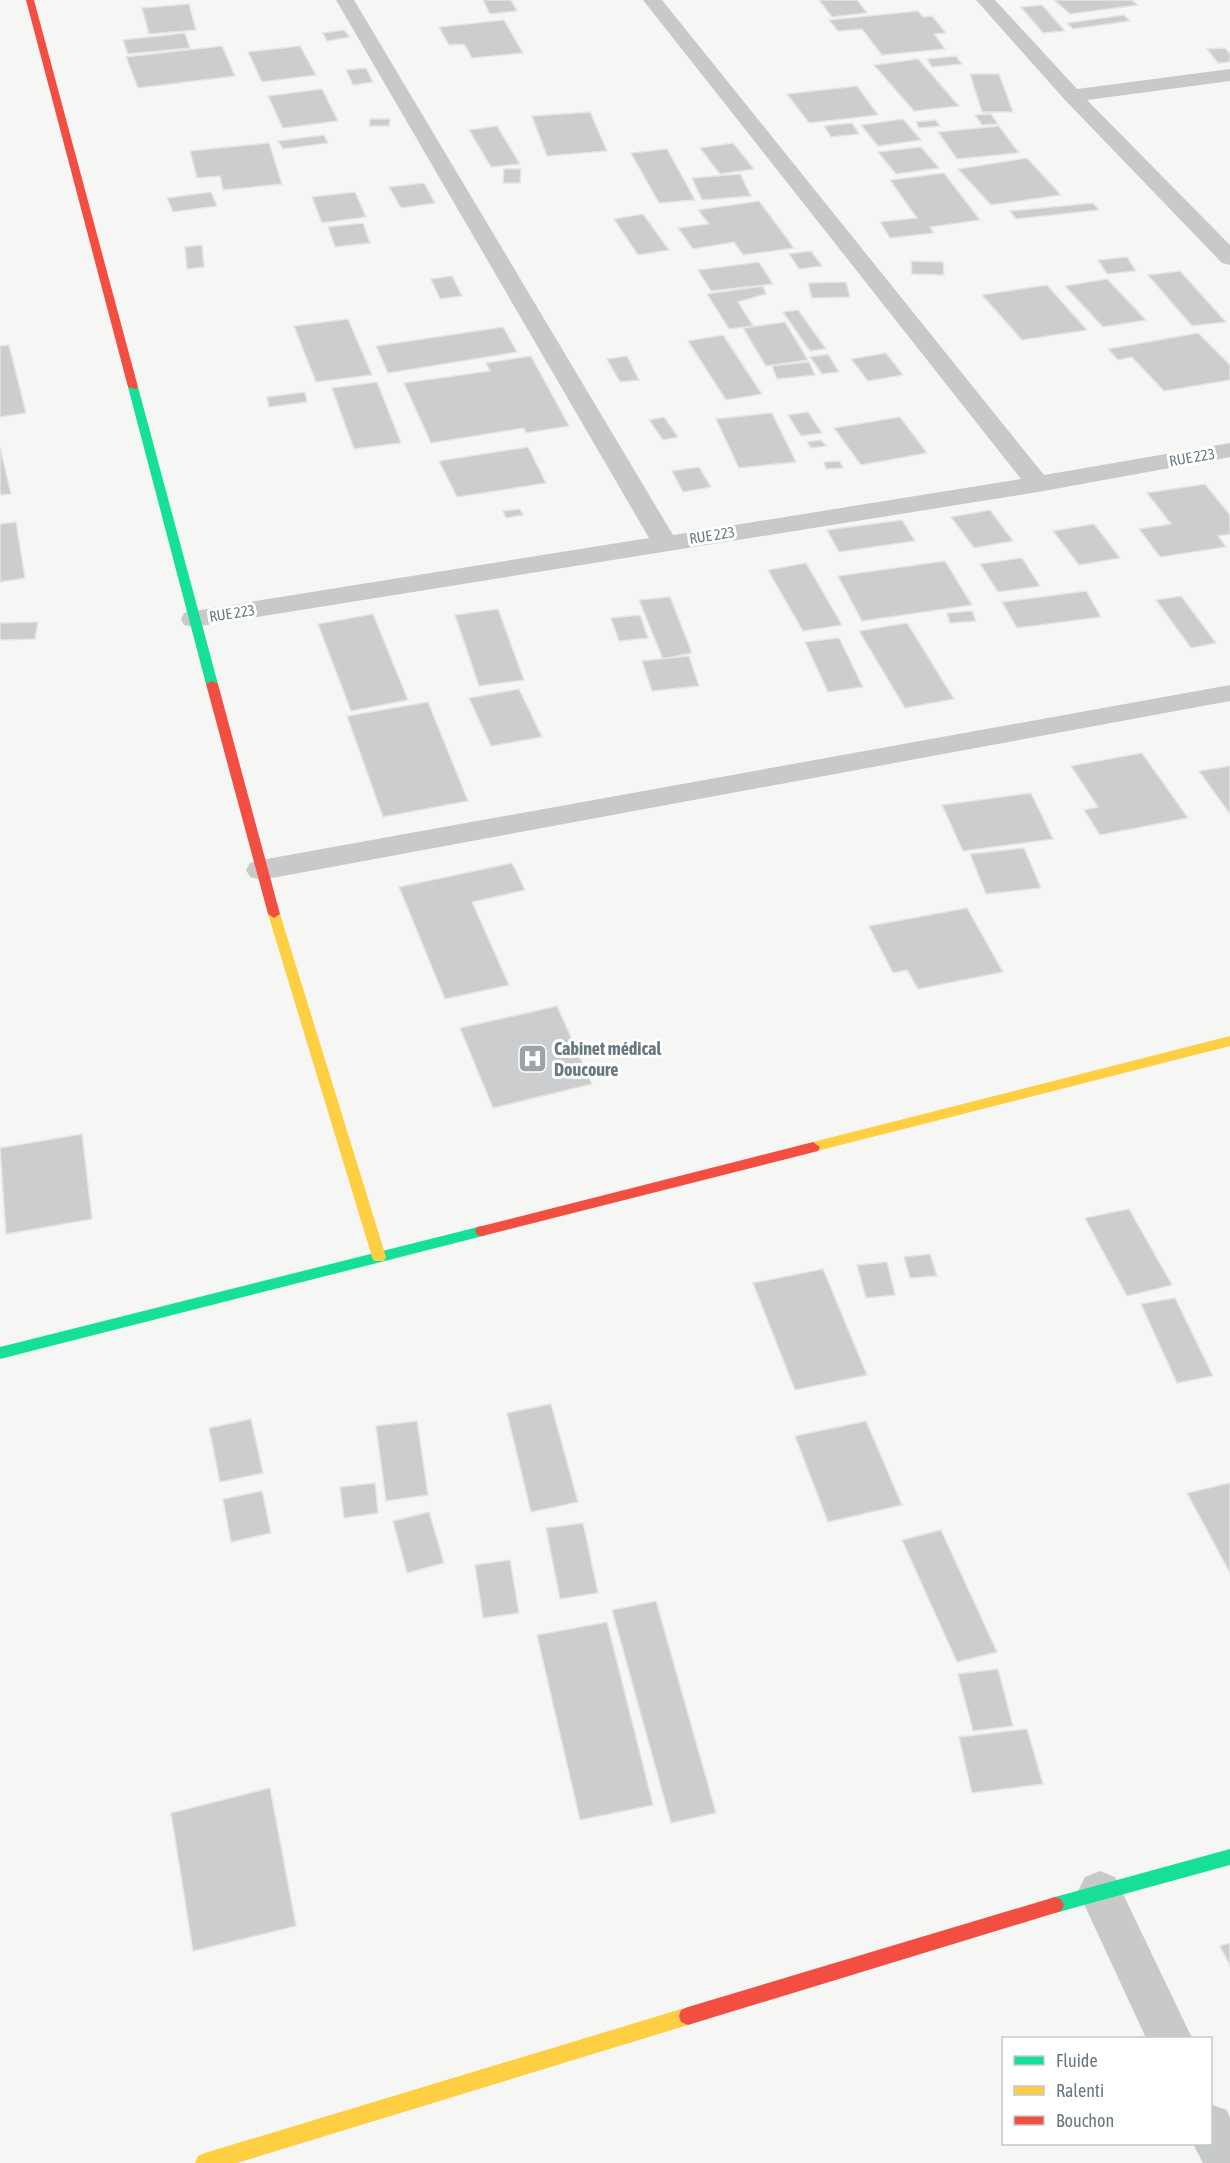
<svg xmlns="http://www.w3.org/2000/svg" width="1230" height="2163" font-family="'Asap Condensed',sans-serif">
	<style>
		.building { fill: #cccdce; stroke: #e5e5e4; stroke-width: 1.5 }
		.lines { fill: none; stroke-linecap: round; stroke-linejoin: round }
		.street { fill: #c8caca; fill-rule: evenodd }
		.fast { fill: #16e098; fill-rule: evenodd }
		.slow { fill: #ffcf43; fill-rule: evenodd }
		.jam { fill: #f24e42; fill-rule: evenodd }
		.labels { text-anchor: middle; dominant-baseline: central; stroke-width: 6; stroke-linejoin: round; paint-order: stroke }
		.far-street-label { font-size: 15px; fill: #697881; stroke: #fff }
		.poi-label { font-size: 18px; font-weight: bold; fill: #697881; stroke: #fff; text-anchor: start }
	</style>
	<rect width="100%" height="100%" fill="#f6f6f5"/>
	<g class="building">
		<path d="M483,0h28l6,11 -27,3z"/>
		<path d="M819,0h38l10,13 -35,4z"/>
		<path d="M1054,0h77l7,5 -68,9z"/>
		<path d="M189,4l7,26 -47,4 -7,-26z"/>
		<path d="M1042,5l23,26 -22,2 -22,-26z"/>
		<path d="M918,11l5,6 9,-1 14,17 -12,1 11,15 -63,6 -20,-26 -24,2 -9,-11z"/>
		<path d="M1124,15l6,6 -57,8 -6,-6z"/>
		<path d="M504,20l19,33 -51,5 -8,-14 -15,1 -10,-18z"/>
		<path d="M344,30l6,7 -23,4 -4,-8z"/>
		<path d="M185,33l5,15 -62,6 -5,-14z"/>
		<path d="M222,46l13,30 -97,12 -12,-31z"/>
		<path d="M300,46l16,29 -54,7 -14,-30z"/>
		<path d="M1225,48l5,6v8l-12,1 -11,-14z"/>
		<path d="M956,56l6,8 -30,3 -5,-8z"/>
		<path d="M918,59l41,47 -45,5 -40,-46z"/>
		<path d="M366,68l7,14 -20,3 -7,-15z"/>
		<path d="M970,74h29l14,38h-31z"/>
		<path d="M857,86l21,29 -69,8 -22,-29z"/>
		<path d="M322,89l16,32 -55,7 -15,-32z"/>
		<path d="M590,112l17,39 -60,5 -15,-40z"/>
		<path d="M991,114l7,10 -16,1 -7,-10z"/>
		<path d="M370,119h20l-1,7h-20z"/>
		<path d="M903,119l18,21 -43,6 -17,-21z"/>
		<path d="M936,120l4,6 -21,2 -3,-6z"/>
		<path d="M852,123l7,11 -28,3 -7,-11z"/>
		<path d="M497,126l23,38 -29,3 -22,-37z"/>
		<path d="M999,126l20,27 -62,6 -19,-27z"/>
		<path d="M324,135l4,8 -45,6 -5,-8z"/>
		<path d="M269,143l13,41 -59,6 -3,-14 -23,2 -7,-27z"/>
		<path d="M733,143l21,26 -34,5 -20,-26z"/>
		<path d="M921,147l18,21 -43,6 -18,-22z"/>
		<path d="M667,149l28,51 -36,3 -28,-50z"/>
		<path d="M1027,158l34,37 -70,10 -33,-36z"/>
		<path d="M504,169h17l-1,14h-17z"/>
		<path d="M944,173l36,47 -50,7 4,6 -44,5 -10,-16 37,-4 -27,-38z"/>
		<path d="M740,174l11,22 -49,4 -10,-22z"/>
		<path d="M424,183l11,20 -34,5 -12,-21z"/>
		<path d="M211,192l6,14 -44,6 -6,-14z"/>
		<path d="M355,192l11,25 -44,6 -10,-26z"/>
		<path d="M759,201l35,47 -51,7 -9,-13 -41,7 -15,-21 31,-4 -11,-14z"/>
		<path d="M1093,203l6,7 -83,9 -6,-8z"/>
		<path d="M643,214l26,36 -31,5 -24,-36z"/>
		<path d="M363,223l7,20 -35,4 -7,-20z"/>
		<path d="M202,245l2,22 -17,2 -2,-22z"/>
		<path d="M811,251l11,15 -23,3 -10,-15z"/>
		<path d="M1127,257l9,14 -29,3 -9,-14z"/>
		<path d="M911,261l32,1 1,13 -32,-1z"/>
		<path d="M759,262l14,22 -62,7 -13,-21z"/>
		<path d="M1180,271l46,51 -34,4 -44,-51z"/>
		<path d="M452,276l10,20 -22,3 -9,-20z"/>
		<path d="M1107,279l39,41 -43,7 -38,-41z"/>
		<path d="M846,282l4,15 -38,1 -4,-15z"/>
		<path d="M1047,285l40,45 -65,10 -40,-45z"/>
		<path d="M763,286l3,8 -28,8 15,24 -24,3 -22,-35z"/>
		<path d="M798,310l28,39 -16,2 -27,-39z"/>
		<path d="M348,319l24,56 -56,7 -22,-56z"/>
		<path d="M785,322l23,38 -42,6 -23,-38z"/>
		<path d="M503,327l14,25 -129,21 -12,-27z"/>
		<path d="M1198,333l32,32v15l-66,11 -32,-34 -14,3 -10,-11z"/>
		<path d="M723,335l39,59 -36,6 -38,-59z"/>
		<path d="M9,345l17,68 -26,4v-71z"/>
		<path d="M886,353l17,22 -35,6 -17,-22z"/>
		<path d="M828,354l11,18 -17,2 -12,-17z"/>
		<path d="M531,356l38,70 -43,7 -2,-5 -93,15 -27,-60 86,-12 -4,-8z"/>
		<path d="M627,356l12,24 -19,2 -13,-23z"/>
		<path d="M809,362l6,13 -38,4 -5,-13z"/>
		<path d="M377,382l24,61 -47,6 -22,-61z"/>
		<path d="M305,392l2,10 -38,5 -2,-10z"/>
		<path d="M808,412l14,21 -21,3 -13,-21z"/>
		<path d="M772,413l24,49 -57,6 -23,-49z"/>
		<path d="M664,417l14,20 -15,3 -14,-20z"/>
		<path d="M900,417l27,36 -66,12 -27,-37z"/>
		<path d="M821,440l5,6 -15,2 -4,-6z"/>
		<path d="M0,447l11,47 -11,1z"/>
		<path d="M528,447l18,36 -89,14 -18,-36z"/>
		<path d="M840,461l3,7 -17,1 -2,-7z"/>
		<path d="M699,467l12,20 -28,5 -11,-21z"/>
		<path d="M1205,484l25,31v19l-12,2 8,11 -66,10 -21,-28 32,-5 -24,-31z"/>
		<path d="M520,509l3,6 -17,3 -3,-7z"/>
		<path d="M990,510l23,31 -39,7 -23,-31z"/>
		<path d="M902,520l13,21 -76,11 -12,-22z"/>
		<path d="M16,522l9,56 -25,4v-58z"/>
		<path d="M1094,524l26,34 -41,7 -26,-34z"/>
		<path d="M1022,558l18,28 -42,6 -18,-28z"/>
		<path d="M945,561l27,44 -110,16 -24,-45z"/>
		<path d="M806,563l36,62 -39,6 -35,-61z"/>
		<path d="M1086,591l15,26 -84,11 -15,-26z"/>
		<path d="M1181,596l35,47 -25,5 -35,-48z"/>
		<path d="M670,597l22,56 -29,6 -24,-59z"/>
		<path d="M498,609l26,71 -45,6 -24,-71z"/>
		<path d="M972,611l4,10 -26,2 -3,-10z"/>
		<path d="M373,614l35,86 -57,11 -33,-87z"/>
		<path d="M640,615l8,23 -29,3 -8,-23z"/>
		<path d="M38,622l-3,17 -35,1v-17z"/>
		<path d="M907,623l47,76 -49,9 -46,-77z"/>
		<path d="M839,638l24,49 -35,5 -23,-50z"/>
		<path d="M689,656l10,30 -47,5 -10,-30z"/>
		<path d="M519,689l23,48 -51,9 -22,-48z"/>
		<path d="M428,702l40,99 -85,16 -36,-101z"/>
		<path d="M1142,753l46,65 -88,17 -16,-25 14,-3 -27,-41z"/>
		<path d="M1230,766v48l-31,-43z"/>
		<path d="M1031,793l22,46 -90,12 -21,-46z"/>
		<path d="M1024,848l17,40 -55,6 -16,-40z"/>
		<path d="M512,863l13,27 -53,12 37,83 -64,14 -46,-112z"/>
		<path d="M967,908l36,64 -85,17 -11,-19 -14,3 -24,-47z"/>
		<path d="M557,1006l35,78 -99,24 -33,-80z"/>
		<path d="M82,1134l10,85 -86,15 -6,-86z"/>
		<path d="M1129,1209l43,76 -45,11 -42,-78z"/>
		<path d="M930,1254l7,22 -27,2 -6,-21z"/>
		<path d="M887,1262l8,33 -29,3 -9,-33z"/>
		<path d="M823,1269l44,106 -72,15 -42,-107z"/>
		<path d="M1175,1298l38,78 -36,7 -36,-79z"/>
		<path d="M551,1404l27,98 -47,10 -24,-99z"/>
		<path d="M251,1419l12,54 -43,9 -11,-54z"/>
		<path d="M417,1421l11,74 -42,6 -10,-75z"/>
		<path d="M866,1421l36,84 -74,17 -33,-86z"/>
		<path d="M375,1483l3,30 -34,5 -4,-31z"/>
		<path d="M1230,1483v90l-43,-80z"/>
		<path d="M262,1491l9,42 -40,9 -8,-43z"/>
		<path d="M429,1512l15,51 -37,10 -14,-52z"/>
		<path d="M583,1523l15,70 -38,6 -14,-71z"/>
		<path d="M941,1530l56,122 -40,10 -55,-122z"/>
		<path d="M510,1560l9,53 -36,5 -8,-53z"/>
		<path d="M656,1601l60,212 -45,10 -59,-213z"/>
		<path d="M607,1622l46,183 -73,15 -43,-185z"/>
		<path d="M998,1669l15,57 -40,5 -15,-57z"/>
		<path d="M1027,1729l16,55 -71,9 -13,-56z"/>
		<path d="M270,1788l26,138 -103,25 -22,-138z"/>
		<path d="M1230,1943v23l-10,-20z"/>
	</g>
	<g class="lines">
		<g class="street">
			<path d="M336,0h18l319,535 348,-56 -378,-479h19l382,475 186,-32v14l-192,35 -844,135 -10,-2 -3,-6 3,-6 10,-2 455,-73z"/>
			<path d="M976,0h19l82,89 153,-20v12l-143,19 143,145v20l-8,-2 -157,-163z"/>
			<path d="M1230,685v16l-969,179 -11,-3 -4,-7 4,-7 11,-3z"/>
			<path d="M1100,1871l15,6 77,161h-46l-68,-147 7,-14z"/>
			<path d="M1210,2104l17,6 3,8v45h-27l-10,-19h17z"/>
		</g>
		<g class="fast">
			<path d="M133,384l5,3 80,297 -2,2 -4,1 -6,-3 -78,-297z"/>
			<path d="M482,1226l5,1 2,4 -2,4 -487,124v-12z"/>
			<path d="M1230,1849v16l-175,48 -6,-2 -3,-6 3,-6 6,-2z"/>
		</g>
		<g class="slow">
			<path d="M274,910l6,4 106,343 -2,4h-10l-2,-4 -104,-343z"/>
			<path d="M1230,1036v10l-417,106 -7,-5 7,-5z"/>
			<path d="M688,2007l7,3 2,6 -2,6 -7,3 -451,138h-42l3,-7 7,-3z"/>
		</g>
		<g class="jam">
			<path d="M26,0h8l104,387 -2,2 -8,-2z"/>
			<path d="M212,681l6,3 62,230 -6,4 -6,-4 -62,-230z"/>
			<path d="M813,1142l7,5 -2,4 -336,85 -5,-1 -2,-4 2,-4 5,-1z"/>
			<path d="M1055,1897l6,2 3,6 -3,6 -6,2 -367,112 -7,-3 -2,-6 2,-6 7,-3z"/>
		</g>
	</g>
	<defs>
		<symbol id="hospital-square" viewBox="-11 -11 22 22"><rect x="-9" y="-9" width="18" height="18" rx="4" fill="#9aa4aa" stroke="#fff"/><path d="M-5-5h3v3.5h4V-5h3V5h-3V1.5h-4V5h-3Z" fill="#fff"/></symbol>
	</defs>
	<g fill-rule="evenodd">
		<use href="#hospital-square" x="516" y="1042" width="33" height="33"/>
	</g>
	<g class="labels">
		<g class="far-street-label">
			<text transform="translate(1192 457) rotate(-10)">RUE 223</text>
			<text transform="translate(712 535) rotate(-9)">RUE 223</text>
			<text transform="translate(232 613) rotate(-9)">RUE 223</text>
		</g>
		<g class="poi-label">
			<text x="554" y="1048">Cabinet médical<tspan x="554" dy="21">Doucoure</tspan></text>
		</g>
	</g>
	<rect x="1002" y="2037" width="210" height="108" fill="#ffffff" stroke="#c3c9cd" stroke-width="1.5"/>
	<rect x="1014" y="2056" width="30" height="9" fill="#16e098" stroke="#c3c9cd" stroke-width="1.5"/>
	<text x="1056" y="2067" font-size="18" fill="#697881">Fluide</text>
	<rect x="1014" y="2086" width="30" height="9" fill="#ffcf43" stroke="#c3c9cd" stroke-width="1.5"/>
	<text x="1056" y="2097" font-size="18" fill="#697881">Ralenti</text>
	<rect x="1014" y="2116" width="30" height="9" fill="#f24e42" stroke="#c3c9cd" stroke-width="1.5"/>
	<text x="1056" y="2127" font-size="18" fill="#697881">Bouchon</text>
</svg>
